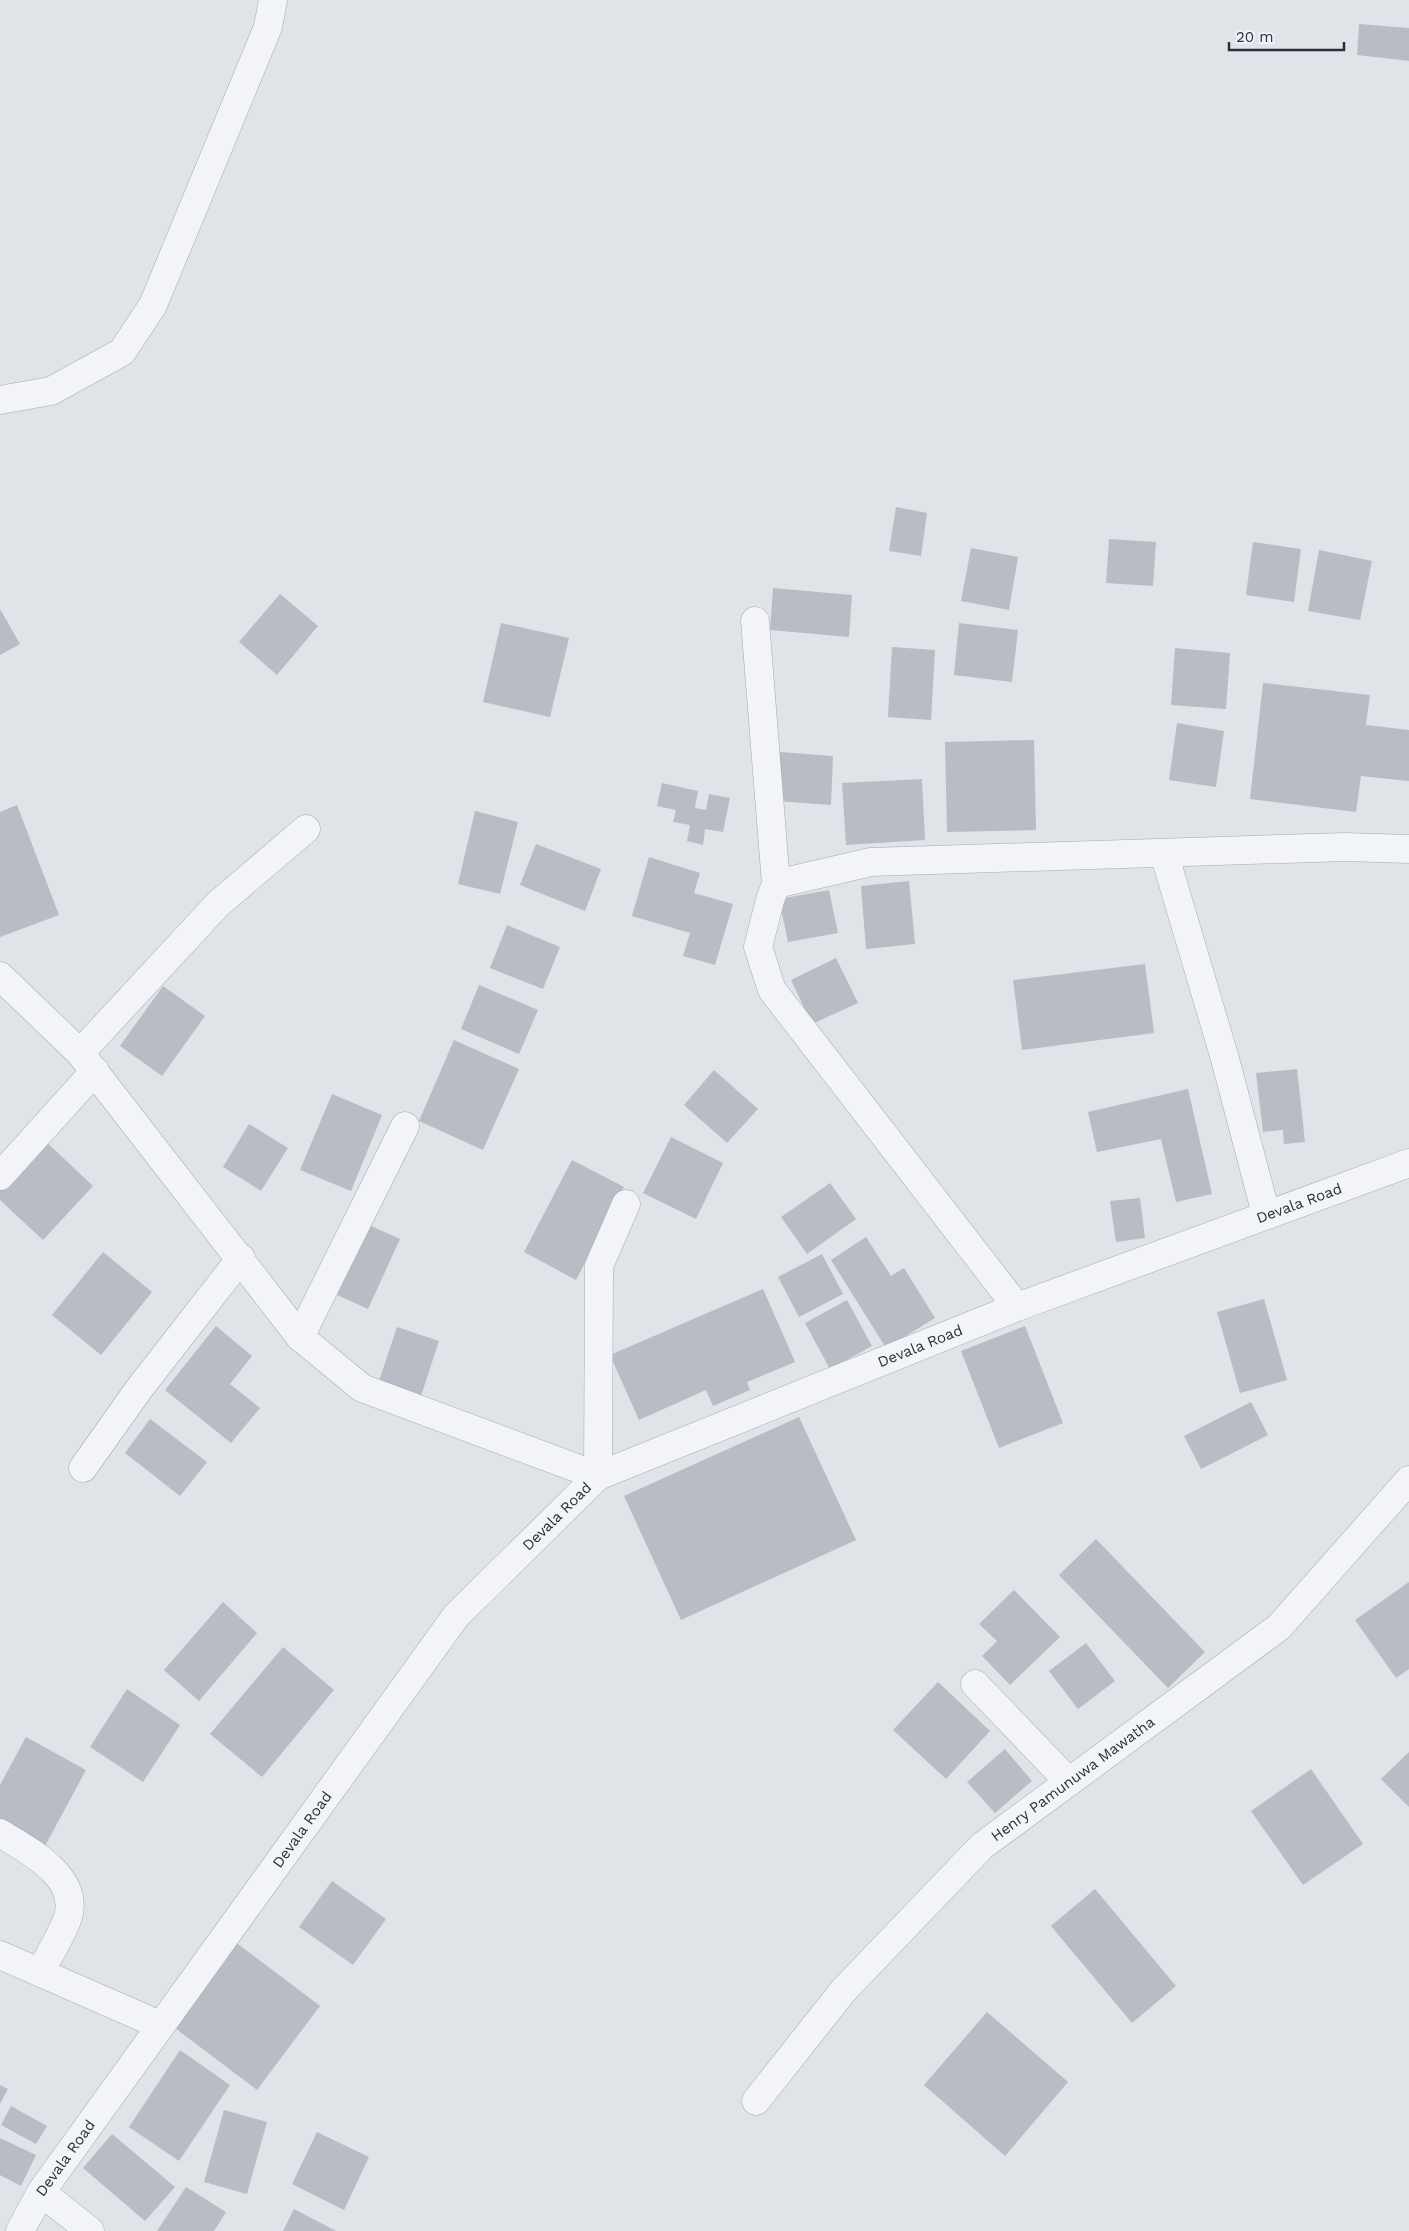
<svg xmlns="http://www.w3.org/2000/svg" width="1409" height="2231" font-family="'Work Sans',sans-serif">
	<style>
		.building { fill: #b7bcc5 }
		.lines { fill: none; stroke-linecap: round; stroke-linejoin: round }
		.street-casing { stroke: #a5aab2; stroke-width: 29 }
		.street { stroke: #f2f4f7; stroke-width: 28 }
		.labels { text-anchor: middle; dominant-baseline: central; stroke-width: 4; stroke-linejoin: round; paint-order: stroke }
		.street-label { font-size: 15px; fill: #29313f; stroke: #eff2f6 }
	</style>
	<rect width="100%" height="100%" fill="#e0e3e8"/>
	<g class="building">
		<path d="M1359,24l50,4v33l-52,-6z"/>
		<path d="M896,507l31,6 -6,43 -32,-5z"/>
		<path d="M1109,539l47,3 -3,44 -47,-3z"/>
		<path d="M1253,542l48,7 -7,53 -48,-7z"/>
		<path d="M971,548l47,9 -9,53 -48,-9z"/>
		<path d="M1319,550l53,11 -12,59 -52,-9z"/>
		<path d="M773,588l79,7 -3,42 -79,-7z"/>
		<path d="M280,594l38,32 -41,49 -38,-33z"/>
		<path d="M0,609l20,35 -20,11z"/>
		<path d="M501,623l68,15 -19,79 -67,-15z"/>
		<path d="M959,623l59,7 -6,52 -58,-7z"/>
		<path d="M892,647l43,3 -4,70 -43,-3z"/>
		<path d="M1175,648l55,5 -4,56 -55,-4z"/>
		<path d="M1263,683l107,12 -4,30 43,5v51l-48,-5 -5,36 -106,-13z"/>
		<path d="M1177,723l47,8 -8,56 -47,-7z"/>
		<path d="M1034,740l2,90 -89,2 -2,-90z"/>
		<path d="M780,752l53,4 -2,49 -54,-4z"/>
		<path d="M922,779l3,61 -79,5 -4,-62z"/>
		<path d="M662,783l36,8 -3,17 11,2 3,-16 21,4 -7,34 -18,-3 -2,16 -16,-4 3,-16 -17,-3 3,-12 -19,-4z"/>
		<path d="M17,805l42,110 -59,22v-125z"/>
		<path d="M475,811l43,11 -18,72 -42,-10z"/>
		<path d="M536,844l65,25 -16,42 -65,-26z"/>
		<path d="M649,857l51,16 -6,20 39,11 -18,61 -32,-9 7,-23 -58,-17z"/>
		<path d="M909,881l6,63 -49,5 -5,-63z"/>
		<path d="M829,890l9,43 -50,9 -9,-43z"/>
		<path d="M507,925l53,22 -17,42 -53,-21z"/>
		<path d="M836,958l22,45 -46,21 -21,-44z"/>
		<path d="M1145,964l9,69 -132,17 -9,-70z"/>
		<path d="M479,985l59,25 -19,44 -58,-25z"/>
		<path d="M163,986l42,30 -43,60 -42,-30z"/>
		<path d="M454,1040l65,29 -36,81 -64,-29z"/>
		<path d="M1297,1069l8,73 -21,2 -1,-14 -20,2 -7,-59z"/>
		<path d="M714,1070l44,39 -31,34 -43,-38z"/>
		<path d="M1188,1089l24,105 -36,8 -15,-63 -64,13 -9,-40z"/>
		<path d="M332,1094l50,21 -31,76 -51,-21z"/>
		<path d="M249,1124l39,24 -27,43 -38,-24z"/>
		<path d="M41,1137l52,49 -50,54 -43,-40v-19z"/>
		<path d="M671,1137l52,26 -27,56 -53,-26z"/>
		<path d="M572,1160l52,27 -48,93 -52,-28z"/>
		<path d="M830,1183l26,36 -49,35 -26,-37z"/>
		<path d="M1140,1198l5,40 -29,4 -6,-41z"/>
		<path d="M367,1224l33,15 -32,70 -33,-15z"/>
		<path d="M866,1237l25,39 13,-8 31,50 -49,30 -55,-88z"/>
		<path d="M103,1252l49,40 -51,63 -49,-40z"/>
		<path d="M822,1254l21,40 -44,23 -21,-40z"/>
		<path d="M763,1289l32,73 -48,20 3,8 -37,16 -7,-16 -67,30 -29,-65z"/>
		<path d="M1264,1299l23,81 -47,13 -23,-81z"/>
		<path d="M847,1300l25,46 -42,23 -25,-46z"/>
		<path d="M216,1326l36,30 -22,28 30,24 -29,35 -66,-53z"/>
		<path d="M1025,1326l38,97 -64,25 -38,-97z"/>
		<path d="M397,1327l42,14 -19,58 -42,-15z"/>
		<path d="M1251,1402l17,33 -67,34 -17,-33z"/>
		<path d="M799,1417l57,123 -175,80 -57,-124z"/>
		<path d="M150,1419l57,43 -27,34 -55,-43z"/>
		<path d="M1096,1539l109,113 -37,36 -109,-113z"/>
		<path d="M1409,1582v87l-13,9 -41,-58z"/>
		<path d="M1014,1590l46,47 -50,48 -28,-29 15,-15 -18,-17z"/>
		<path d="M223,1602l34,31 -58,68 -35,-31z"/>
		<path d="M1086,1643l29,38 -37,28 -29,-38z"/>
		<path d="M283,1647l51,43 -72,87 -52,-43z"/>
		<path d="M938,1682l52,49 -44,48 -53,-49z"/>
		<path d="M127,1689l53,36 -37,57 -53,-35z"/>
		<path d="M26,1737l60,33 -41,76 -45,-24v-37z"/>
		<path d="M1005,1749l27,32 -37,32 -28,-31z"/>
		<path d="M1409,1752v55l-28,-28z"/>
		<path d="M1311,1769l52,75 -60,41 -52,-74z"/>
		<path d="M332,1881l54,38 -33,46 -54,-38z"/>
		<path d="M1095,1889l81,97 -44,37 -81,-97z"/>
		<path d="M234,1941l86,65 -63,84 -86,-65z"/>
		<path d="M987,2012l81,70 -63,74 -81,-71z"/>
		<path d="M180,2050l50,35 -51,76 -50,-34z"/>
		<path d="M0,2085l8,4 -8,15z"/>
		<path d="M11,2106l36,20 -11,18 -35,-19z"/>
		<path d="M224,2110l43,12 -20,72 -43,-12z"/>
		<path d="M317,2132l52,25 -25,53 -52,-26z"/>
		<path d="M112,2134l63,53 -30,34 -62,-53z"/>
		<path d="M0,2138l36,17 -15,31 -21,-11z"/>
		<path d="M186,2187l40,25 -12,19h-57z"/>
		<path d="M294,2209l42,22h-53z"/>
	</g>
	<g class="lines">
		<defs>
			<g id="street">
				<path d="M0,400l51,-9 71,-39 31,-47 115,-278 5,-27"/>
				<path d="M755,621l21,263 -6,16 -12,47 14,43 245,317"/>
				<path d="M1164,853l61,206 41,155"/>
				<path d="M776,884l95,-22 474,-15 64,2"/>
				<path d="M0,976l80,77 220,284 62,51 236,88 1,-210 27,-62"/>
				<path d="M80,1053l138,-149 88,-75"/>
				<path d="M0,1176l95,-105"/>
				<path d="M300,1337l105,-211"/>
				<path d="M83,1468l56,-79 102,-131"/>
				<path d="M975,1684l94,98"/>
				<path d="M0,1833c27,17 80,43 68,84 -6,18 -19,38 -28,55"/>
				<path d="M0,1955l160,70"/>
				<path id="s1" d="M756,2101l87,-110 139,-145 297,-219 130,-147"/>
				<path d="M41,2192l49,39"/>
				<path id="s2" d="M20,2231l21,-39 415,-576 142,-140 419,-169 392,-144"/>
			</g>
		</defs>
		<use href="#street" class="street-casing"/>
		<use href="#street" class="street"/>
	</g>
	<g class="labels">
		<g class="street-label">
			<text stroke="none"><textPath href="#s2" startOffset="1706">Devala Road</textPath></text>
			<text stroke="none"><textPath href="#s2" startOffset="1301">Devala Road</textPath></text>
			<text stroke="none"><textPath href="#s2" startOffset="896">Devala Road</textPath></text>
			<text stroke="none"><textPath href="#s1" startOffset="454">Henry Pamunuwa Mawatha</textPath></text>
			<text stroke="none"><textPath href="#s2" startOffset="491">Devala Road</textPath></text>
			<text stroke="none"><textPath href="#s2" startOffset="86">Devala Road</textPath></text>
		</g>
	</g>
	<path d="M1229 42v8h115v-8" fill="none" stroke="#29313f" stroke-width="2.5"/>
	<text x="1236" y="42" font-size="15" fill="#29313f" stroke="#eff2f6" stroke-width="4" paint-order="stroke">20 m</text>
</svg>
